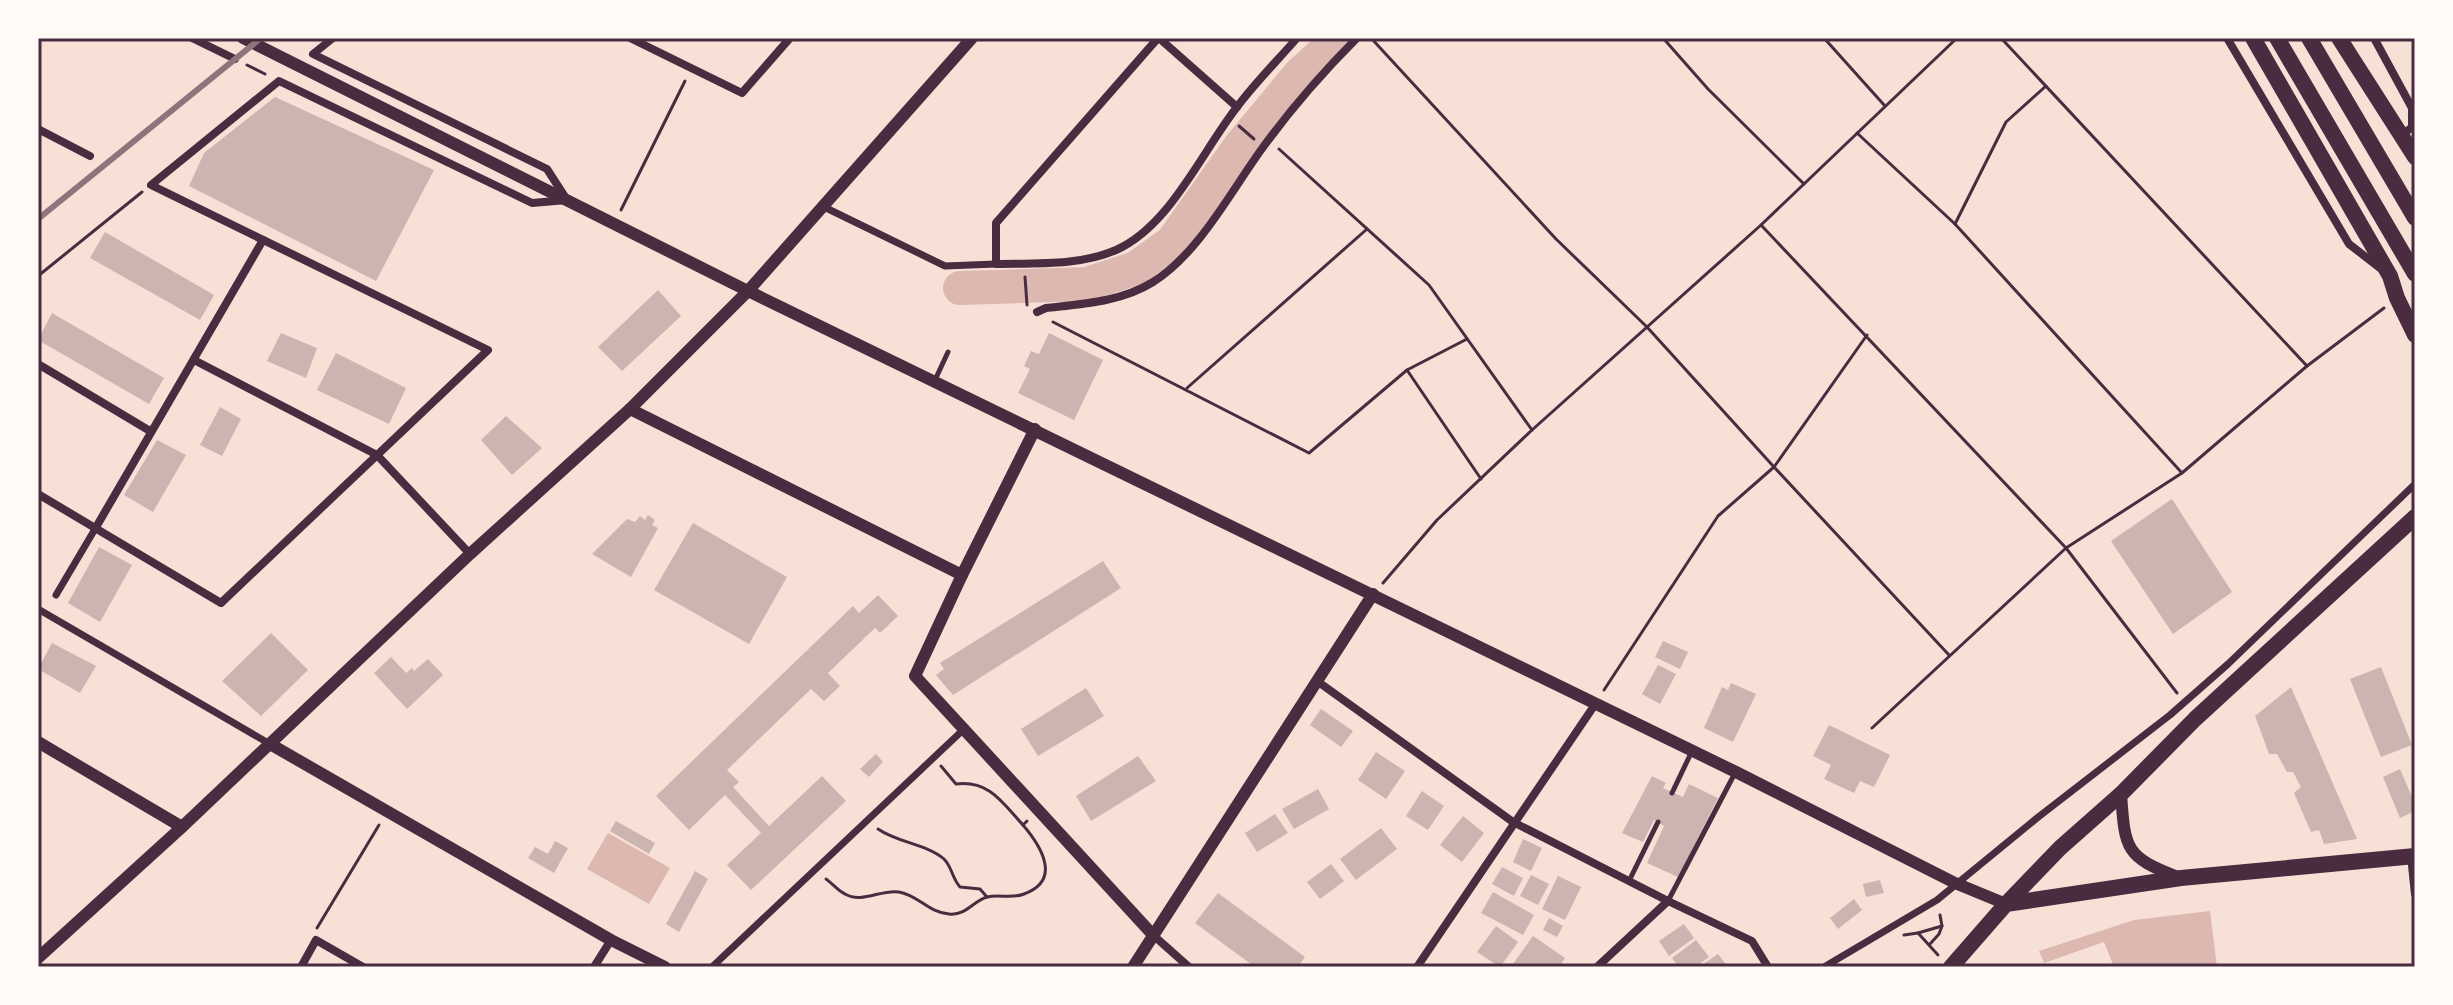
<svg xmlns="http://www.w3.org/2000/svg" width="2453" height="1005" font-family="Inter,sans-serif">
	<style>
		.water { fill: #dcb8b0 }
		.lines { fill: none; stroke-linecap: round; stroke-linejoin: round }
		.river { stroke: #dcb8b0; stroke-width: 34 }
		.building { fill: #ccb4b1 }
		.path { stroke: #4a2c40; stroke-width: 3 }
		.service { stroke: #4a2c40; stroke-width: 5 }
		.pedestrian { stroke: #4a2c40; stroke-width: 7 }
		.minor { stroke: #4a2c40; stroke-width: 8 }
		.tertiary { stroke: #4a2c40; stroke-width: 12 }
		.primary { stroke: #4a2c40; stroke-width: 16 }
		.trunk { stroke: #4a2c40; stroke-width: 16 }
		.rail { stroke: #8f747c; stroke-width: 6 }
		.neatline { fill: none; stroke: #4a2c40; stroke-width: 3 }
	</style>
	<rect width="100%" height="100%" fill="#f7e1d7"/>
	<g class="water">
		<path d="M608,833l62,35 -21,36 -62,-35z"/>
		<path d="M2210,911l7,56h-103l-10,-25 -60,21 -5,-12 95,-31z"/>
	</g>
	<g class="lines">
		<path class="river" d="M960,288l127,-4 49,-16 36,-26 68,-96 59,-71 40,-37"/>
	</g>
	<g class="building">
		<path d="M275,97l159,73 -58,111 -187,-95 15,-33z"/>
		<path d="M105,232l109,63 -14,25 -110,-62z"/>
		<path d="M658,290l23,26 -59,55 -24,-24z"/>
		<path d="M52,313l112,65 -15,26 -111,-64z"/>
		<path d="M281,333l36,15 -11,30 -39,-17z"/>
		<path d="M1049,333l54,27 -29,60 -56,-27 12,-24 -6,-3 7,-15 8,3z"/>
		<path d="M336,353l70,35 -17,36 -72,-34z"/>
		<path d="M220,407l21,12 -19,37 -22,-11z"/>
		<path d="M506,416l36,32 -30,27 -31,-35z"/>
		<path d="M157,440l29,15 -33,57 -29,-17z"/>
		<path d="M2172,499l60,93 -59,42 -62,-93z"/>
		<path d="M648,515l7,5 -3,5 6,3 -27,49 -39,-23 35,-35 8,3 5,-6 5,4z"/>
		<path d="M693,523l94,54 -38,67 -95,-54z"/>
		<path d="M99,547l33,18 -32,57 -32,-19z"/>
		<path d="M1103,561l18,27 -168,107 -17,-20 8,-6 -4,-6z"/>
		<path d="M878,595l20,21 -18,17 -5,-5 -47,45 12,13 -16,15 -13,-12 -84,81 12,12 -6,5 36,39 53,-50 24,25 -95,89 -24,-25 34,-32 -36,-38 -36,35 -33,-34 197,-190 6,7z"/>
		<path d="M271,633l37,37 -47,46 -39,-35z"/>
		<path d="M1663,641l25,11 -8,17 -25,-12z"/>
		<path d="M52,643l44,23 -16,27 -42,-24z"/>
		<path d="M391,657l15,16 6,-5 2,3 14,-12 15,16 -36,34 -33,-36z"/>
		<path d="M1658,665l18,9 -16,30 -18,-10z"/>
		<path d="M2381,667l31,78 -31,12 -31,-78z"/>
		<path d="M1731,683l25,11 -23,48 -29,-14 18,-41 6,3z"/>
		<path d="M2291,687l66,152 -33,5 -5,-14 -8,2 -17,-39 7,-6 -8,-15h-6l-10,-18h-8l-14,-38z"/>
		<path d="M1086,688l18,28 -66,40 -17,-27z"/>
		<path d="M1321,709l32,22 -12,16 -31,-22z"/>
		<path d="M1829,725l61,30 -16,32 -14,-6 -6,12 -30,-14 7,-14 -18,-9z"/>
		<path d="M1376,752l29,19 -19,28 -28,-19z"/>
		<path d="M876,754l7,8 -14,15 -9,-8z"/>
		<path d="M1138,756l18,25 -65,40 -15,-25z"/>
		<path d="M2400,769l15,35v7l-15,7 -17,-41z"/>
		<path d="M1652,776l14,7 -3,5 20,9 6,-13 29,14 -40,79 -31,-14 17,-37 -10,-6 -11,22 -21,-9z"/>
		<path d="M1318,789l11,20 -35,20 -12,-20z"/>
		<path d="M1422,791l22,15 -16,24 -22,-14z"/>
		<path d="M1275,814l13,19 -31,19 -12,-19z"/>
		<path d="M1463,816l21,17 -22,29 -22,-17z"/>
		<path d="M616,821l39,22 -6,11 -39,-23z"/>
		<path d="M1381,828l16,21 -41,31 -16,-21z"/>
		<path d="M1523,839l19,9 -11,23 -18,-9z"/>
		<path d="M555,841l13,7 -14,25 -26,-15 7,-11 13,7z"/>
		<path d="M1331,864l13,17 -24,18 -13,-17z"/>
		<path d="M1502,867l21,11 -9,18 -22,-12z"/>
		<path d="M695,871l13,8 -29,53 -13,-8z"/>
		<path d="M1531,875l18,9 -11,21 -18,-9z"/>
		<path d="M1558,876l23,11 -16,33 -23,-11z"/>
		<path d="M1880,880l4,13 -18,4 -3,-13z"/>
		<path d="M1493,892l41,23 -11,20 -42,-22z"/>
		<path d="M1218,893l87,64 -7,10h-43l-60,-44z"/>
		<path d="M1854,899l8,11 -24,19 -8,-11z"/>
		<path d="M1549,918l14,8 -6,11 -14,-7z"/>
		<path d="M1684,924l10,14 -25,18 -10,-15z"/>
		<path d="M1496,926l22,16 -18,25 -23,-15z"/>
		<path d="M1533,936l32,22 -6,9h-41l-5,-3z"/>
		<path d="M1696,940l13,17 -14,10h-16l-7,-9z"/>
		<path d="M1718,954l10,13h-29z"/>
	</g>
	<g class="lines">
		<g class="path">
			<path d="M1371,38l185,201 91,88 127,140 93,-132"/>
			<path d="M1663,38l45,51 96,95"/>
			<path d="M1824,38l61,68"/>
			<path d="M2001,38l306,328"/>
			<path d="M247,65l18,9"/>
			<path d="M1239,126l15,13"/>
			<path d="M1857,133l98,91 227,249"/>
			<path d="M1279,149l150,136 103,145"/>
			<path d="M621,210l64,-129"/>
			<path d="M1955,224l51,-102 40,-36"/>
			<path d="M1761,225l305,323 111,145"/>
			<path d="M38,276l104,-84"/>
			<path d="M1025,277l2,28"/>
			<path d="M1053,322l256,131 98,-83 60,-31"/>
			<path d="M1407,370l74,109"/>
			<path d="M1187,388l180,-159"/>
			<path d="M1383,583l54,-63 95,-90 229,-205 196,-187"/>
			<path d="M1604,690l114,-174 56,-49 175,188"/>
			<path d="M1872,728l194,-180 116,-75 125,-107 77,-58"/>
			<path d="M941,766l15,18c33,-4 46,18 67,41"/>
			<path d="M878,829c20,14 49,15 66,30 8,8 8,19 16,28l20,2 7,8"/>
			<path d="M826,879c6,4 12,12 19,15 17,10 36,-5 54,-2 19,3 30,21 50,22 17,2 24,-13 38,-17 12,-3 25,2 37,-3 39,-14 16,-49 -1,-69l4,-4"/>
			<path d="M317,928l62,-103"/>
			<path d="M1918,933l24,-7 -2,-11"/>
			<path d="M1904,935l14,-2 20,22"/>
			<path d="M1930,944l9,-10 3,-8"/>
		</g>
		<g class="service">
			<path d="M935,380l13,-28"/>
			<path d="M1672,793l20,-42"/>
			<path d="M1629,881l29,-59"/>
			<path d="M1668,901l67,-128"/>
		</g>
		<g class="pedestrian">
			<path d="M822,206l123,60 51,-2"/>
			<path d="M56,595l39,-66"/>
			<path d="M38,609l232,135"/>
			<path d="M712,967l252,-238"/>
			<path d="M1824,967l113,-67 100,-82 133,-103 58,-51 187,-180"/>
		</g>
		<g class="minor">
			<path d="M192,38l43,21"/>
			<path d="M630,38l112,55 48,-55"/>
			<path d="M1158,38l-162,185v41c38,-1 84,2 120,-14 54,-24 85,-97 121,-143 18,-24 40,-46 60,-69"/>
			<path d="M1159,38l78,69"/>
			<path d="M2227,38l122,206 31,24"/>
			<path d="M2374,38l38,70v19l-10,8"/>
			<path d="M38,129l52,27"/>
			<path d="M1037,312l9,-4c36,-4 75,-6 107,-26 45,-28 77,-89 108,-132 29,-40 61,-77 96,-112"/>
			<path d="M194,360l183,95 93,99"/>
			<path d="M38,364l112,67"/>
			<path d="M38,494l183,109 267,-253 -337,-165 128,-104 253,122 35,-3 -20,-31 -234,-115 20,-16"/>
			<path d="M95,529l168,-289"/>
			<path d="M1317,681l196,141 155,79 -71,66"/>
			<path d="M2411,856l4,38"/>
			<path d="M1668,901l84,40 16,26"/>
			<path d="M1153,935l36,32"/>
			<path d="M301,967l15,-27 47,27"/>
			<path d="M594,967l17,-27"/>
			<path d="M1417,967l179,-264"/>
		</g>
		<g class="tertiary">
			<path d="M243,38l505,253 988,481 219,111 51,21"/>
			<path d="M630,409l332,166"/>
			<path d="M1035,429l-73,146 -47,101 238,259"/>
			<path d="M38,742l144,85"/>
			<path d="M270,744l341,196 54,27"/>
			<path d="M2121,794c4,55 4,63 57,83"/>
			<path d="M38,958l144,-131 288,-273 160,-145 118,-118 224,-253"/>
			<path d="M1133,967l240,-373"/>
		</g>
		<path class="primary" d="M2006,904l54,-56 61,-54 74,-75 220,-202"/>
		<g class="trunk">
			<path d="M2253,38l137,238 7,22 18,37"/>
			<path d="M2277,38l138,236"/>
			<path d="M2309,38l106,180"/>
			<path d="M2339,38l76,119"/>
			<path d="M1951,967l55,-63 175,-26 234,-22"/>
		</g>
		<path class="rail" d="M38,219l223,-181"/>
	</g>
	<rect width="2453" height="1005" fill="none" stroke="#fffaf5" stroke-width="80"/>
	<rect x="40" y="40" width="2373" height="925" class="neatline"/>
</svg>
